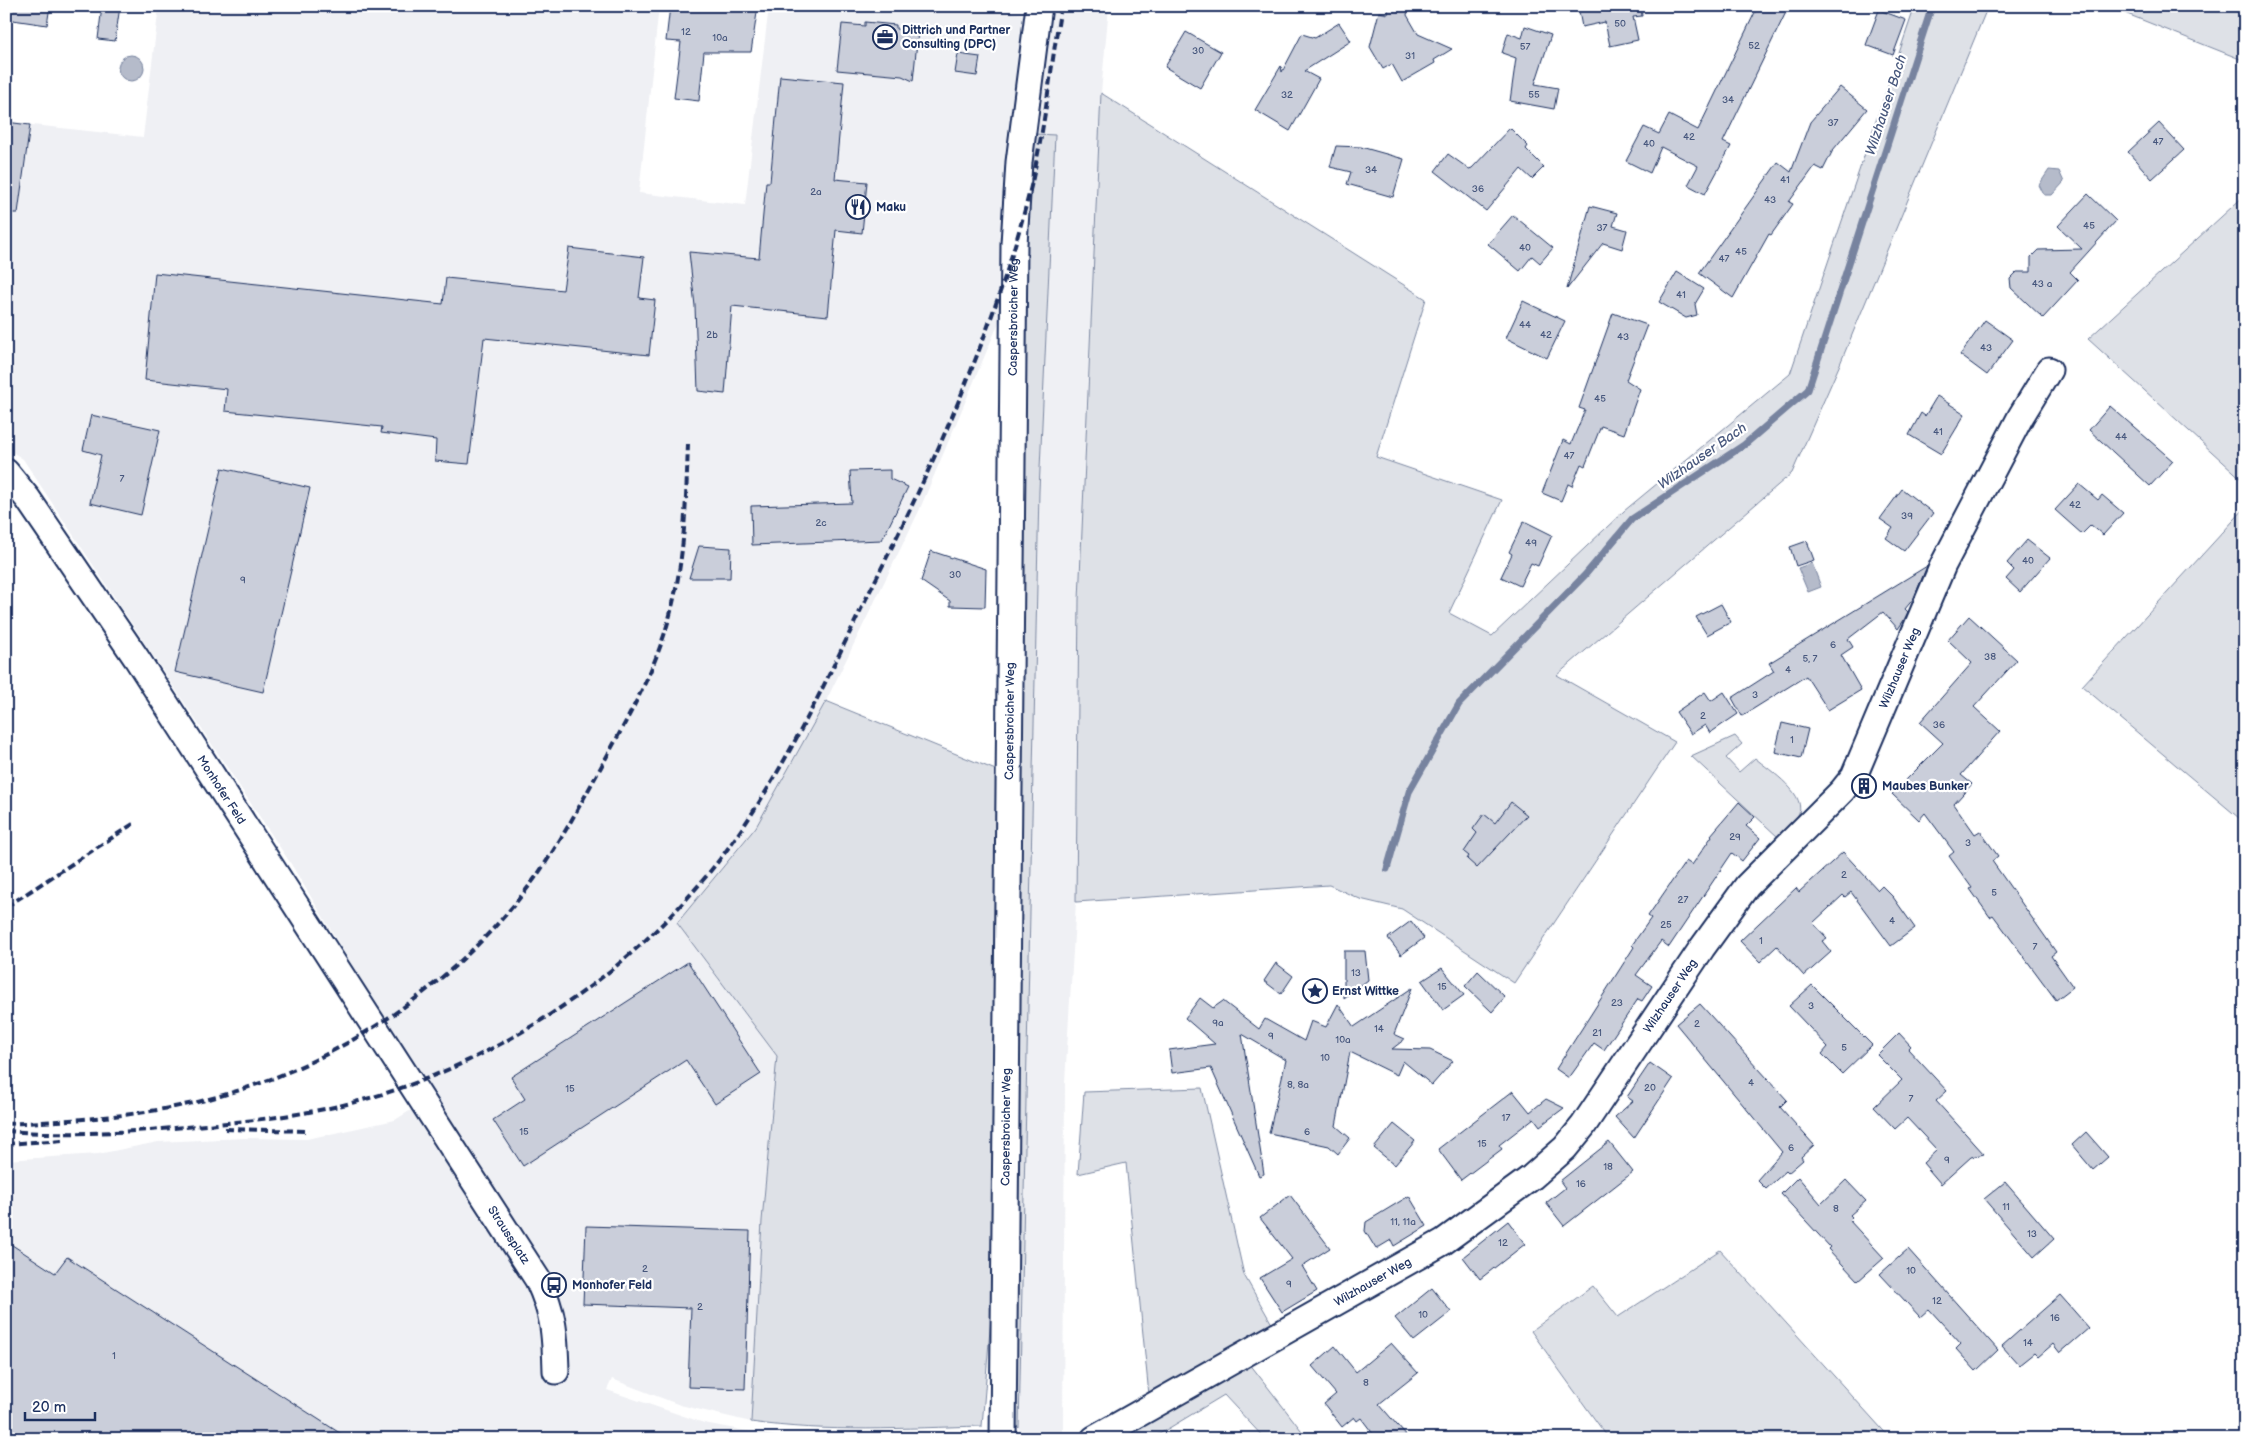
<svg xmlns="http://www.w3.org/2000/svg" width="2251" height="1445" font-family="'Balsamiq Sans',sans-serif">
	<style>
		.built { fill: #eff0f4 }
		.green { fill: #dee1e7; stroke: #7c88a2 }
		.water { fill: #b5bbca; stroke: #77839f }
		.lines { fill: none; stroke-linecap: round; stroke-linejoin: round }
		.stream { stroke: #77839f; stroke-width: 7 }
		.building { fill: #caceda; stroke: #1b2f5e }
		.minor-casing { stroke: #1b2f5e; stroke-width: 29 }
		.minor { stroke: #fff; stroke-width: 25 }
		.rail { stroke: #1b2f5e; stroke-width: 4; stroke-dasharray: 8 4; stroke-linecap: butt }
		.labels { text-anchor: middle; dominant-baseline: central; stroke-width: 4.5; stroke-linejoin: round; paint-order: stroke }
		.number-label { font-size: 10px; fill: #47577d }
		.poi-label { font-size: 12px; font-weight: bold; fill: #1b2f5e; stroke: #fff; text-anchor: start }
		.street-label { font-size: 12px; fill: #1b2f5e; stroke: #fff }
		.water-label { font-size: 14px; font-style: italic; fill: #49597e; stroke: #fff }
	</style>
	<rect width="100%" height="100%" fill="#fff"/>
	<filter id="ink" filterUnits="userSpaceOnUse"><feTurbulence type="fractalNoise" baseFrequency=".02" numOctaves="2"/><feDisplacementMap in="SourceGraphic" scale="10" xChannelSelector="R" yChannelSelector="G"/><feConvolveMatrix kernelMatrix="1 2 1 2 8 2 1 2 1" color-interpolation-filters="sRGB"/></filter>
	<g filter="url(#ink)">
		<g class="built">
			<path d="M159,6h500l-20,187 106,12 24,-199h187l67,8 -20,238 -1,63 -83,196 -93,190 -70,126 -79,96 100,133 -15,165 -11,201 -71,-17 -68,-26 -5,11 97,33 85,16h-783v-279l92,-6 60,-12 85,-4 64,1 88,-19 37,-23 -141,-233 -268,-405 -17,-11v-326l137,15z"/>
			<path d="M1053,6h56l-8,87 -22,507 -3,302 -11,180 -2,349 -1,8h-43l20,-948 16,-355 -21,-2z"/>
		</g>
		<g class="green">
			<path d="M1915,6h73l-148,358 -48,109 -235,202 118,67 -161,241 -112,-74 -42,-10 -31,-14 -253,17 3,-302 22,-507 325,206 -50,158 126,43 -53,113 43,23 132,-125 166,-137z"/>
			<path d="M2107,6h112l26,8v47z"/>
			<path d="M1034,134l21,1 -16,356 -20,937 -8,-9 11,-1113z"/>
			<path d="M2245,195v287l-157,-143z"/>
			<path d="M2245,508v306l-6,4 -157,-132z"/>
			<path d="M826,701l172,70 -5,522 -11,133c-77,2 -155,7 -231,-4l11,-201 15,-165 -100,-133 79,-96z"/>
			<path d="M1735,736l7,8 -16,14 13,14 16,-14c14,12 56,38 42,59 -5,8 -13,14 -18,21l-88,-82z"/>
			<path d="M1202,1088l42,187 28,49 -123,71 -23,-232 -48,11 6,-82z"/>
			<path d="M1720,1250l171,189h-282l-78,-108 62,-45 25,31z"/>
			<path d="M1246,1359l62,80h-43l-41,-44 -73,44h-28l10,-10z"/>
		</g>
		<g class="water">
			<circle cx="131" cy="68" r="13"/>
			<path d="M2049,170l10,1 5,11 -12,13h-8l-5,-10z"/>
			<path d="M1812,563l9,24 -13,5 -10,-24z"/>
		</g>
		<g class="lines">
			<path class="stream" d="M1387,869l22,-77 50,-88 126,-129 47,-56 112,-74 64,-55 124,-384"/>
		</g>
		<g class="building">
			<path d="M6,6h44l-3,19 -41,-6z"/>
			<path d="M102,6h18l-5,35 -17,-2z"/>
			<path d="M670,6l58,3 1,-3h29l-7,46h-47l-5,49 -25,-3 7,-56 -15,-1z"/>
			<path d="M1389,6h20l-2,9 11,19 34,15 -18,11 1,3 -33,19 -10,-18 -9,5 -13,-22 9,-35 9,2z"/>
			<path d="M1578,6h63l1,10 -9,1 5,23 -28,6 -5,-24 -23,5z"/>
			<path d="M1758,6h31l-66,136 8,4 -26,48 -17,-9 10,-19 -37,-19 -11,26 -24,-12 18,-34 15,7 10,-19 29,15z"/>
			<path d="M1879,10l27,10 -13,35 -27,-10z"/>
			<path d="M865,22l31,3v4l22,3 -5,49 -11,-5 -65,-6 5,-46 23,2z"/>
			<path d="M1339,23l12,18 -47,30 15,8 -29,52 -35,-21 26,-44 1,6 20,-38 13,4z"/>
			<path d="M1525,26l26,9 -16,49 23,4 -4,21 -44,-8 6,-43 -14,-5 6,-20 14,5z"/>
			<path d="M1186,32l35,20 -21,36 -35,-21z"/>
			<path d="M958,54l22,3 -3,19 -22,-3z"/>
			<path d="M780,76l64,6 -9,97 32,3 -5,51 -26,-3 -8,86 -96,-10 -7,88 -27,-3 -3,-85 -6,-54 70,6 7,-76h4z"/>
			<path d="M1840,87l27,22 -34,41 -10,20 -8,-4 -26,36 4,2 -22,31 -2,-1 -36,64 -34,-25 79,-111 13,10 19,-50z"/>
			<path d="M6,122l24,3 -12,88h-12z"/>
			<path d="M2159,123l25,27 -32,29 -24,-27z"/>
			<path d="M1510,128l18,18 -2,3 18,18 -12,12 -11,-10 -35,42 -51,-40 13,-17 21,15 3,-1z"/>
			<path d="M1336,146l25,1 43,12 -11,38 -46,-13 4,-12 -21,-5z"/>
			<path d="M2088,194l28,27 -46,51 8,8 -35,38 -32,-30 -1,-9 7,-7h14v-15l7,-7 44,-1 -24,-23z"/>
			<path d="M1590,206l27,7 -4,13 14,4 -5,19 -19,-6 -36,46z"/>
			<path d="M1513,215l40,33 -13,15 -8,-7 -12,15 -32,-27z"/>
			<path d="M569,248l75,9 -5,41 16,2 -6,55 -165,-17 -15,126 -34,-3 1,-21 -55,-7 1,-6 -157,-16 2,-22 -82,-9 10,-107 288,31 3,-26 117,12z"/>
			<path d="M1677,272l27,17 -9,15 2,11 -11,3 -27,-16z"/>
			<path d="M1523,301l42,20 -18,37 -41,-20z"/>
			<path d="M1613,313l34,12 -21,55 14,9 -16,45 -23,-8 -16,40 -4,-2 -9,22 -4,-2 -7,17 -19,-8 21,-53 8,4 14,-34 -6,-2z"/>
			<path d="M1985,320l28,20 -26,35 -27,-20z"/>
			<path d="M1937,396l28,18 -24,40 -32,-19 12,-22 4,3z"/>
			<path d="M2110,406l63,55 -23,25 -61,-56z"/>
			<path d="M91,415l69,15 -19,85 -51,-12 11,-48 -18,-5z"/>
			<path d="M222,468l88,20 -47,204 -88,-20z"/>
			<path d="M890,470v9l18,8 -26,53 -130,5 -1,-39 101,-3 -2,-32z"/>
			<path d="M2079,484l19,16 4,-5 21,18 -20,22 -12,-10 -9,9 -27,-24z"/>
			<path d="M1902,489l31,24 -29,38 -18,-13 7,-10 -13,-9z"/>
			<path d="M1524,521l28,14 -14,31 -7,-3 -11,23 -19,-9 11,-23 -3,-2z"/>
			<path d="M2027,540l23,18 -30,34 -14,-13 8,-9 -7,-7z"/>
			<path d="M1807,541l7,19 -18,6 -6,-19z"/>
			<path d="M699,546l32,2 -1,30h-41z"/>
			<path d="M931,551l55,18 -1,38 -35,-1v-5l-29,-20z"/>
			<path d="M1927,566l-13,32 -9,11 3,3 -4,8 -6,9 -15,-17 -35,27 5,8 -12,8 20,35 -33,20 -22,-34 -64,40 -10,-18 42,-27 -5,-8z"/>
			<path d="M1721,604l10,18 -24,13 -11,-18z"/>
			<path d="M1969,616l48,44 -43,47 26,24 -39,44 11,9 -18,20 21,30 5,-3 18,25 -6,5 64,91 -5,4 22,31 -17,13 -63,-85 -3,2 -20,-28 2,-1 -23,-32 5,-4 -29,-39 -6,7 -27,-26 51,-51 -23,-21 52,-59 -24,-23z"/>
			<path d="M1705,692l6,9 13,-9 14,22 -28,19 -5,-8 -14,9 -15,-22z"/>
			<path d="M1782,723l26,6 -7,29 -26,-6z"/>
			<path d="M1511,802l16,13 -50,53 -10,-9 2,-3 -5,-4 13,-19 -4,-4 11,-15 11,9z"/>
			<path d="M1739,802l16,15 -9,9 14,12 -18,23 -10,-8 -63,94 -8,-6 -25,34 16,11 -10,15 -4,-2 -34,51 -10,-7 -25,35 -13,-9 78,-122 -2,-2 19,-27 -3,-2 38,-55 6,4 20,-29 -1,-1z"/>
			<path d="M1843,852l35,38 4,-4 11,11 22,31 -24,18 -40,-54 -6,5 -2,-2 -30,28 14,15 -5,3 9,11 -27,24 -27,-30 -17,16 -20,-21 56,-53 3,4z"/>
			<path d="M1411,921l13,17 -23,17 -13,-17z"/>
			<path d="M1344,951h21l3,29 -24,18z"/>
			<path d="M688,962l73,112 -46,30 -29,-44 -163,106 -30,-46 32,-21 -14,-22z"/>
			<path d="M1276,963l17,13 -12,18 -17,-13z"/>
			<path d="M1442,968l22,27 -21,15 -21,-29z"/>
			<path d="M1478,971l27,26 -13,15 -27,-26z"/>
			<path d="M1812,985l60,60 -30,29 -20,-20 6,-7 -39,-41z"/>
			<path d="M1412,988l-18,46 11,5 -13,10 38,1 23,11 -21,24 -29,-24 -6,14 -47,-23 -14,74 14,12 -12,16 -9,-8 -60,-13 17,-73 -44,-26 22,140 -5,2 -48,-108 -39,5 -3,-23 46,-6 -30,-26 15,-20 13,10 10,-7 36,28 6,-10 39,22 7,-20 15,6 12,-23 16,23z"/>
			<path d="M1700,1004l87,96 -7,7 34,38 -13,12 2,3 -15,13 -2,-2 -20,18 -9,-9 25,-28 -106,-128z"/>
			<path d="M1899,1033l12,13 -3,3 39,42 -11,10 48,53 -13,3 -30,27 -18,-21 14,-13 -30,-32 -12,11 -21,-22 28,-27 -25,-25z"/>
			<path d="M1650,1063l23,16 -39,59 -19,-21 18,-16 -6,-4z"/>
			<path d="M1513,1091l17,21 16,-13 18,9 -24,18 -6,-8 -35,27 3,4 -41,31 -23,-31z"/>
			<path d="M1394,1124l21,17 -20,24 -21,-17z"/>
			<path d="M2086,1132l22,25 -15,13 -21,-25z"/>
			<path d="M1609,1142l24,30 -69,54 -18,-23 19,-15 -5,-7z"/>
			<path d="M1798,1177l23,27 25,-24 20,21 -16,14 2,2 -3,3 35,38 -26,23 -30,-32 2,-2 -49,-53z"/>
			<path d="M2005,1182l49,57 -20,18 -50,-58z"/>
			<path d="M1290,1195l40,53 -28,18 15,25 -35,21 -22,-34 32,-19 -32,-41z"/>
			<path d="M1409,1196l18,30 -33,20 -3,-6 -15,9 -11,-18 1,-9z"/>
			<path d="M1508,1221l17,23 -45,35 -17,-22z"/>
			<path d="M586,1226l164,5 -5,158 -57,-2 3,-79 -108,-4z"/>
			<path d="M6,1241l49,32 12,-16 282,182h-343z"/>
			<path d="M1908,1249l90,101 -22,21 -20,-22 5,-5 -32,-35 -9,8 -40,-43z"/>
			<path d="M1432,1288l19,24 -37,29 -19,-23z"/>
			<path d="M2060,1295l29,33 -29,25 -7,-9 -15,13 -4,-4 -15,12 -17,-19z"/>
			<path d="M1391,1343l27,30 -39,31 30,35h-32l-16,-21 -4,3 -3,-4 -12,10 -18,-23 12,-10 -24,-28 23,-20 21,26z"/>
		</g>
		<g class="lines">
			<defs>
				<g id="minor">
					<path id="s1" d="M6,472l22,27 109,160 401,621c16,34 17,54 18,91"/>
					<path id="s2" d="M1003,1439l11,-1195 5,-82 20,-156"/>
					<path id="s3" d="M1094,1439l349,-197 89,-65 33,-29 18,-22 119,-178 45,-62 95,-95 12,-15 89,-211 78,-149 28,-46"/>
				</g>
			</defs>
			<use href="#minor" class="minor-casing"/>
			<use href="#minor" class="minor"/>
			<g class="rail">
				<path d="M6,907l130,-85"/>
				<path d="M6,1124c72,-4 145,-8 214,-28 124,-35 239,-114 315,-218 25,-35 45,-73 66,-111 27,-49 55,-98 69,-152 15,-57 16,-113 18,-171"/>
				<path d="M225,1129l84,2"/>
				<path d="M6,1131c64,5 127,1 190,-5 55,-5 110,-11 163,-25 140,-38 272,-127 361,-242 61,-80 104,-174 148,-264 66,-131 128,-266 163,-409 14,-59 20,-120 30,-180"/>
				<path d="M6,1144l57,-4"/>
			</g>
		</g>
	</g>
	<defs>
		<symbol id="office-ring" viewBox="-11 -11 22 22"><circle r="9.5" fill="#fff" stroke="#1b2f5e" stroke-width="1.5"/><path d="M-6-3h4V-5.5h4V-3h4V5H-6ZM-1-4.5V-3h2v-1.5ZM-6 0V1H6V0Z" fill="#1b2f5e"/></symbol>
		<symbol id="restaurant-ring" viewBox="-11 -11 22 22"><circle r="9.5" fill="#fff" stroke="#1b2f5e" stroke-width="1.5"/><path d="M-5-6h1v4h1v-4h1v4h1v-4h1v5L-1.5 .5V6h-2V.5L-5-1ZM5-6V6H3V1.5H1.5Q1.5-4 5-6Z" fill="#1b2f5e"/></symbol>
		<symbol id="building-ring" viewBox="-11 -11 22 22"><circle r="9.5" fill="#fff" stroke="#1b2f5e" stroke-width="1.5"/><path d="M-4-6H4V6H1V3H-1V6H-4ZM-2.5-4.3h1.7v1.8h-1.7ZM.8-4.3h1.7v1.8H.8ZM-2.5-1h1.7V.8h-1.7ZM.8-1h1.7V.8H.8Z" fill="#1b2f5e"/></symbol>
		<symbol id="sight-ring" viewBox="-11 -11 22 22"><circle r="9.5" fill="#fff" stroke="#1b2f5e" stroke-width="1.5"/><path d="M0-6L1.8-2.2L6-1.7L2.9 1.2L3.7 5.4L0 3.3L-3.7 5.4L-2.9 1.2L-6-1.7L-1.8-2.2Z" fill="#1b2f5e"/></symbol>
		<symbol id="bus-ring" viewBox="-11 -11 22 22"><circle r="9.5" fill="#fff" stroke="#1b2f5e" stroke-width="1.5"/><path d="M-5-6H5V4H4V6H2V4H-2V6H-4V4H-5ZM-3.5-4V0h7V-4ZM-3.5 1.2v1.5H-2V1.2ZM2 1.2v1.5H3.5V1.2Z" fill="#1b2f5e"/></symbol>
	</defs>
	<g fill-rule="evenodd">
		<use href="#office-ring" x="871" y="23" width="28" height="28"/>
		<use href="#restaurant-ring" x="844" y="193" width="28" height="28"/>
		<use href="#building-ring" x="1850" y="772" width="28" height="28"/>
		<use href="#sight-ring" x="1301" y="977" width="28" height="28"/>
		<use href="#bus-ring" x="540" y="1271" width="28" height="28"/>
	</g>
	<g class="labels">
		<g class="number-label">
			<text x="1620" y="24">50</text>
			<text x="686" y="32">12</text>
			<text x="720" y="38">10a</text>
			<text x="1754" y="46">52</text>
			<text x="1525" y="47">57</text>
			<text x="1198" y="51">30</text>
			<text x="1410" y="56">31</text>
			<text x="1287" y="95">32</text>
			<text x="1534" y="95">55</text>
			<text x="1728" y="100">34</text>
			<text x="1833" y="123">37</text>
			<text x="1689" y="137">42</text>
			<text x="2158" y="142">47</text>
			<text x="1649" y="144">40</text>
			<text x="1371" y="170">34</text>
			<text x="1785" y="180">41</text>
			<text x="1478" y="189">36</text>
			<text x="816" y="192">2a</text>
			<text x="1770" y="200">43</text>
			<text x="2089" y="226">45</text>
			<text x="1602" y="228">37</text>
			<text x="1525" y="248">40</text>
			<text x="1741" y="252">45</text>
			<text x="1724" y="259">47</text>
			<text x="2042" y="284">43 a</text>
			<text x="1681" y="295">41</text>
			<text x="1525" y="325">44</text>
			<text x="712" y="335">2b</text>
			<text x="1546" y="335">42</text>
			<text x="1623" y="337">43</text>
			<text x="1986" y="348">43</text>
			<text x="1600" y="399">45</text>
			<text x="1938" y="432">41</text>
			<text x="2121" y="437">44</text>
			<text x="1569" y="456">47</text>
			<text x="122" y="479">7</text>
			<text x="2075" y="505">42</text>
			<text x="1907" y="516">39</text>
			<text x="821" y="523">2c</text>
			<text x="1531" y="543">49</text>
			<text x="2028" y="561">40</text>
			<text x="955" y="575">30</text>
			<text x="243" y="580">9</text>
			<text x="1833" y="645">6</text>
			<text x="1990" y="657">38</text>
			<text x="1810" y="659">5, 7</text>
			<text x="1788" y="670">4</text>
			<text x="1755" y="695">3</text>
			<text x="1703" y="716">2</text>
			<text x="1939" y="725">36</text>
			<text x="1792" y="740">1</text>
			<text x="1735" y="837">29</text>
			<text x="1968" y="843">3</text>
			<text x="1844" y="875">2</text>
			<text x="1994" y="893">5</text>
			<text x="1683" y="900">27</text>
			<text x="1892" y="921">4</text>
			<text x="1666" y="925">25</text>
			<text x="1761" y="941">1</text>
			<text x="2035" y="947">7</text>
			<text x="1356" y="973">13</text>
			<text x="1442" y="987">15</text>
			<text x="1617" y="1003">23</text>
			<text x="1811" y="1006">3</text>
			<text x="1218" y="1023">9a</text>
			<text x="1697" y="1024">2</text>
			<text x="1379" y="1029">14</text>
			<text x="1597" y="1033">21</text>
			<text x="1271" y="1036">9</text>
			<text x="1343" y="1040">10a</text>
			<text x="1844" y="1048">5</text>
			<text x="1325" y="1058">10</text>
			<text x="1751" y="1083">4</text>
			<text x="1298" y="1085">8, 8a</text>
			<text x="1650" y="1088">20</text>
			<text x="570" y="1089">15</text>
			<text x="1911" y="1099">7</text>
			<text x="1506" y="1118">17</text>
			<text x="524" y="1132">15</text>
			<text x="1307" y="1132">6</text>
			<text x="1482" y="1144">15</text>
			<text x="1791" y="1148">6</text>
			<text x="1947" y="1160">9</text>
			<text x="1608" y="1167">18</text>
			<text x="1581" y="1184">16</text>
			<text x="2006" y="1207">11</text>
			<text x="1836" y="1209">8</text>
			<text x="1403" y="1222">11, 11a</text>
			<text x="2032" y="1234">13</text>
			<text x="1503" y="1243">12</text>
			<text x="645" y="1269">2</text>
			<text x="1911" y="1271">10</text>
			<text x="1289" y="1284">9</text>
			<text x="1937" y="1301">12</text>
			<text x="700" y="1307">2</text>
			<text x="1423" y="1315">10</text>
			<text x="2055" y="1318">16</text>
			<text x="2028" y="1343">14</text>
			<text x="114" y="1356">1</text>
			<text x="1366" y="1383">8</text>
		</g>
		<g class="poi-label">
			<text x="902" y="30">Dittrich und Partner<tspan x="902" dy="14">Consulting (DPC)</tspan></text>
			<text x="876" y="207">Maku</text>
			<text x="1882" y="786">Maubes Bunker</text>
			<text x="1332" y="991">Ernst Wittke</text>
			<text x="572" y="1285">Monhofer Feld</text>
		</g>
		<g class="street-label">
			<text stroke="none"><textPath href="#s2" startOffset="1122">Caspersbroicher Weg</textPath></text>
			<text stroke="none"><textPath href="#s3" startOffset="1145">Wilzhauser Weg</textPath></text>
			<text stroke="none"><textPath href="#s2" startOffset="718">Caspersbroicher Weg</textPath></text>
			<text stroke="none"><textPath href="#s1" startOffset="384">Monhofer Feld</textPath></text>
			<text stroke="none"><textPath href="#s3" startOffset="740">Wilzhauser Weg</textPath></text>
			<text stroke="none"><textPath href="#s2" startOffset="312">Caspersbroicher Weg</textPath></text>
			<text stroke="none"><textPath href="#s1" startOffset="914">Straussplatz</textPath></text>
			<text stroke="none"><textPath href="#s3" startOffset="320">Wilzhauser Weg</textPath></text>
		</g>
		<g class="water-label">
			<text transform="translate(1886 105) rotate(-72)">Wilzhauser Bach</text>
			<text transform="translate(1702 456) rotate(-35)">Wilzhauser Bach</text>
		</g>
	</g>
	<rect width="2251" height="1445" fill="none" stroke="#fff" stroke-width="25"/>
	<rect x="12" y="12" width="2226" height="1420" fill="none" stroke="#1b2f5e" stroke-width="2" filter="url(#ink)"/>
	<path d="M25 1412v8h70v-8" fill="none" stroke="#1b2f5e" stroke-width="2.5"/>
	<text x="32" y="1412" font-size="15" fill="#1b2f5e" stroke="#ffffff" stroke-width="4" paint-order="stroke">20 m</text>
</svg>
